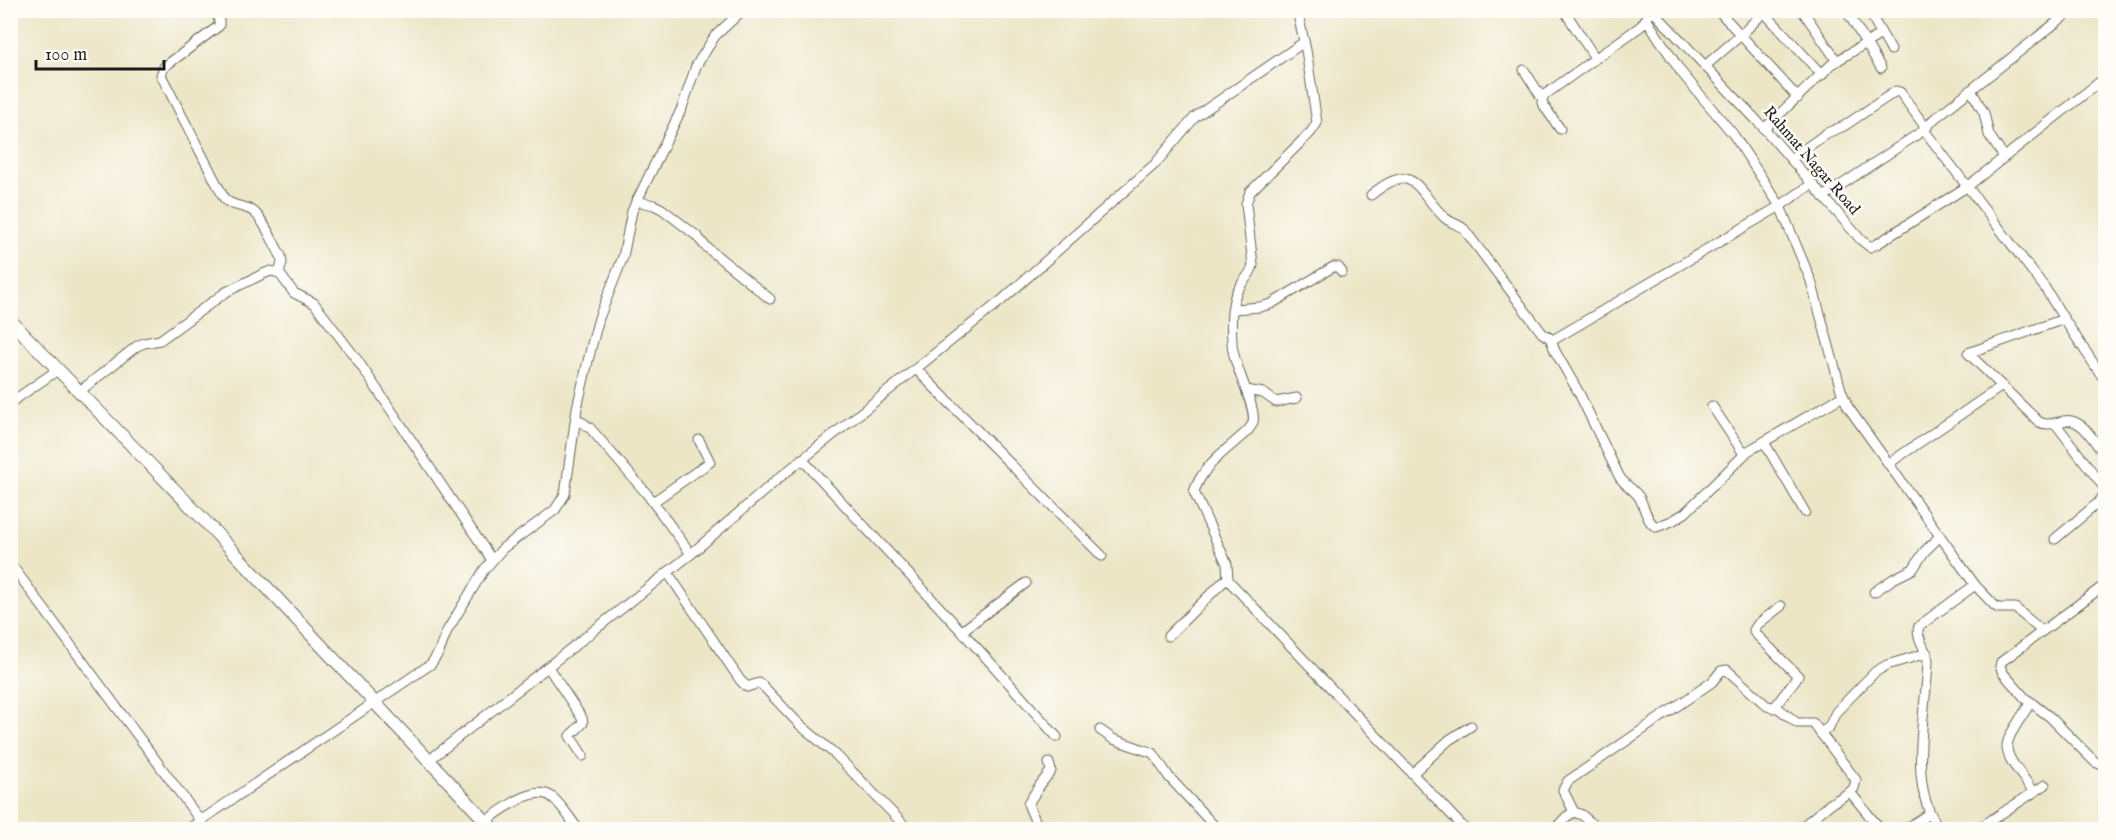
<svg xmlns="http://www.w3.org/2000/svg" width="2116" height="840" font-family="'IM FELL English',serif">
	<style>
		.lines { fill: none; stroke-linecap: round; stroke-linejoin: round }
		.minor-casing { stroke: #656358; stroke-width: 11 }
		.tertiary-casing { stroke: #656358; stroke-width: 14 }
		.minor { stroke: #fff; stroke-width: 9 }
		.tertiary { stroke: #fff; stroke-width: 12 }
		.labels { text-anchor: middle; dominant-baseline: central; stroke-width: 5; stroke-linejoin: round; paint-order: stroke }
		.street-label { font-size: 16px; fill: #1c1c1c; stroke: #fdfcf7 }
	</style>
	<rect width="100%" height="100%" fill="#fdfcf7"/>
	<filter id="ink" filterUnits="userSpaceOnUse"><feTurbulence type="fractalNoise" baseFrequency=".0167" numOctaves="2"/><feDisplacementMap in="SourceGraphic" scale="12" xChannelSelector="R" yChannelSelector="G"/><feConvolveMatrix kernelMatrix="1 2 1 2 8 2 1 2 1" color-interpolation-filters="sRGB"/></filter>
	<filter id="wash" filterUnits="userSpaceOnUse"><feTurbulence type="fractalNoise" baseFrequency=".008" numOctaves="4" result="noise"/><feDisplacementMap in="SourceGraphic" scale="24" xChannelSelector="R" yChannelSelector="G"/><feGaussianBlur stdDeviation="1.35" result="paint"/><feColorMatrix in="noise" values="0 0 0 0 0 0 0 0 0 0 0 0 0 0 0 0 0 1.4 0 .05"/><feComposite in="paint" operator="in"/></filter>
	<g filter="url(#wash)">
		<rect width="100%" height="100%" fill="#ece6c7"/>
	</g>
	<g filter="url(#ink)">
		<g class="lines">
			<defs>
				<g id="minor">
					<path d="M213,10l6,9v7l-55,41 -3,8 63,123c8,10 20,6 30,14 10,8 20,32 27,44l1,7 -3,10"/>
					<path d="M1564,10l31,48"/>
					<path d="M1652,10l110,116 99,114 9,7 7,-3 91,-58 138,-109"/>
					<path d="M1718,10l80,88"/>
					<path d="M1762,10l60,65"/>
					<path d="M1802,10l35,51"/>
					<path d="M1846,10l35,58"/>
					<path d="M1868,10l23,40"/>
					<path d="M2072,10l-138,109 -10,11 121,158 19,31 42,63"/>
					<path d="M1647,20l34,52 52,62 47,72 31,75 30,109 7,17 127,178"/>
					<path d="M1705,66l36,-31 23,-23"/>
					<path d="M1524,70l18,28"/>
					<path d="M1971,90l13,23 5,22 15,22"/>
					<path d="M1560,129l-18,-26 1,-7 98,-70 7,-10"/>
					<path d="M1764,129l68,-65 49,-30"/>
					<path d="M1791,159l36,-26 17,-7 52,-35 4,1 26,36"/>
					<path d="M1371,195c44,-36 45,-5 73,22 6,6 14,7 20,12l78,104 11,7 227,-134 32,-22"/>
					<path d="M1823,197l101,-67"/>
					<path d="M636,201l18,4 8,4 35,27 8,10 65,53"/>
					<path d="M1234,309l26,-2 11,-3 62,-37h5l4,5"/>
					<path d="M2064,319l-96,34 71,69c8,4 15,1 24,-1 20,-5 32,23 43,36"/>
					<path d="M1551,340l4,11 24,42 40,83c5,9 14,12 20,21 6,10 7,24 17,30l16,-6 13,-8 63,-62 95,-55"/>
					<path d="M916,369l186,187"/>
					<path d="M1246,390l17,3 13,9 21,-4"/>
					<path d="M80,391l57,-45 7,-3 16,-3 66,-48 37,-18 8,-3 8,2 15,20 20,10 44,58 134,199"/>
					<path d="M10,403l49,-34"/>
					<path d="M1712,406l32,48"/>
					<path d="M576,418l14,10 57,66 44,60"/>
					<path d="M2055,423l51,67"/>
					<path d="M1764,442l41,70"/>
					<path d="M802,459l188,203 67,75"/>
					<path d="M1888,464l114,-78"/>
					<path d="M653,502l57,-40 -11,-22"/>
					<path d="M2055,539l43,-36 8,-11"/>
					<path d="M10,563l190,257"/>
					<path d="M668,573l72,107 7,7 12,-4 4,3 36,38 37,31 73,75"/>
					<path d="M1228,580l-1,-16 -33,-72c7,-22 24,-36 41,-50 6,-6 16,-12 18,-20 4,-16 -21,-57 -21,-80 -1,-15 -2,-41 7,-54 5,-9 12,-13 14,-23l-7,-61 4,-12 61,-60 6,-9 -11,-73 -9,-40"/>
					<path d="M2106,584l-105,78 -1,4 3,7 22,25 25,19 45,45 11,5"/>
					<path d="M1874,592l19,-13 20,-10 11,-17 15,-15"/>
					<path d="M962,631l64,-48"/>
					<path d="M1168,636l56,-55 4,-1 238,250"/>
					<path d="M548,667l34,51 1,5 -13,13 13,20"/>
					<path d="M2031,702c-32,50 -33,42 3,90"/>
					<path d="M1774,708l24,-32 -43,-43 -1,-3 4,-6 23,-18"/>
					<path d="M1100,730l13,9 40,14 16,24 49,53"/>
					<path d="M1820,733l9,-6 7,-15 39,-40 12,-7 40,-12"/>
					<path d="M428,761l263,-207 88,-76 223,-178 153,-136 40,-47 109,-75"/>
					<path d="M1413,773l36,-33 22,-14"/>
					<path d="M1850,792l31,38"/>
					<path d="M1574,812l-11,-22 5,-9 144,-99 9,-11 6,-1 40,36 11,2 19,15h16l43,57 -2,8 -4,4 -20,12 -32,26"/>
					<path d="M486,821c15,-10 49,-38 66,-24 10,8 18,22 27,33"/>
					<path d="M187,830l244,-166 8,-12 8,-21 37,-61 19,-22 52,-38 10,-16 12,-86 15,-64 7,-26 24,-61 9,-46 50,-103 14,-42 19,-30 28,-26"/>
					<path d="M1039,830l-11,-26 12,-19 11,-14 -2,-8"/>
					<path d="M1554,830l12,-13 8,-5 8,3 17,15"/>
					<path d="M1904,830l26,-17"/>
					<path d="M1941,830c-36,-42 -14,-119 -13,-170 -2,-12 -13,-23 -9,-34l56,-41 19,20 4,3h17l27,23"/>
					<path d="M1976,830l69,-45"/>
				</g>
				<path id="tertiary" d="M10,320l190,196 294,314"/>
			</defs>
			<use href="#minor" class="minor-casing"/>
			<use href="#tertiary" class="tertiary-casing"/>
			<use href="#minor" class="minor"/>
			<use href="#tertiary" class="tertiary"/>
		</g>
	</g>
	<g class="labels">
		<g class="street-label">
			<text transform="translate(1811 161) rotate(49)">Rahmat Nagar Road</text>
		</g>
	</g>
	<rect width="2116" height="840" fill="none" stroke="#fdfcf7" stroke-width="36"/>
	<path d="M36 60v9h128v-9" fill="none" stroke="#1c1c1c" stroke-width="3"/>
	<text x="45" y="60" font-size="18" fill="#1c1c1c" stroke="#fdfcf7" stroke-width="4.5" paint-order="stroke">100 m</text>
</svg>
